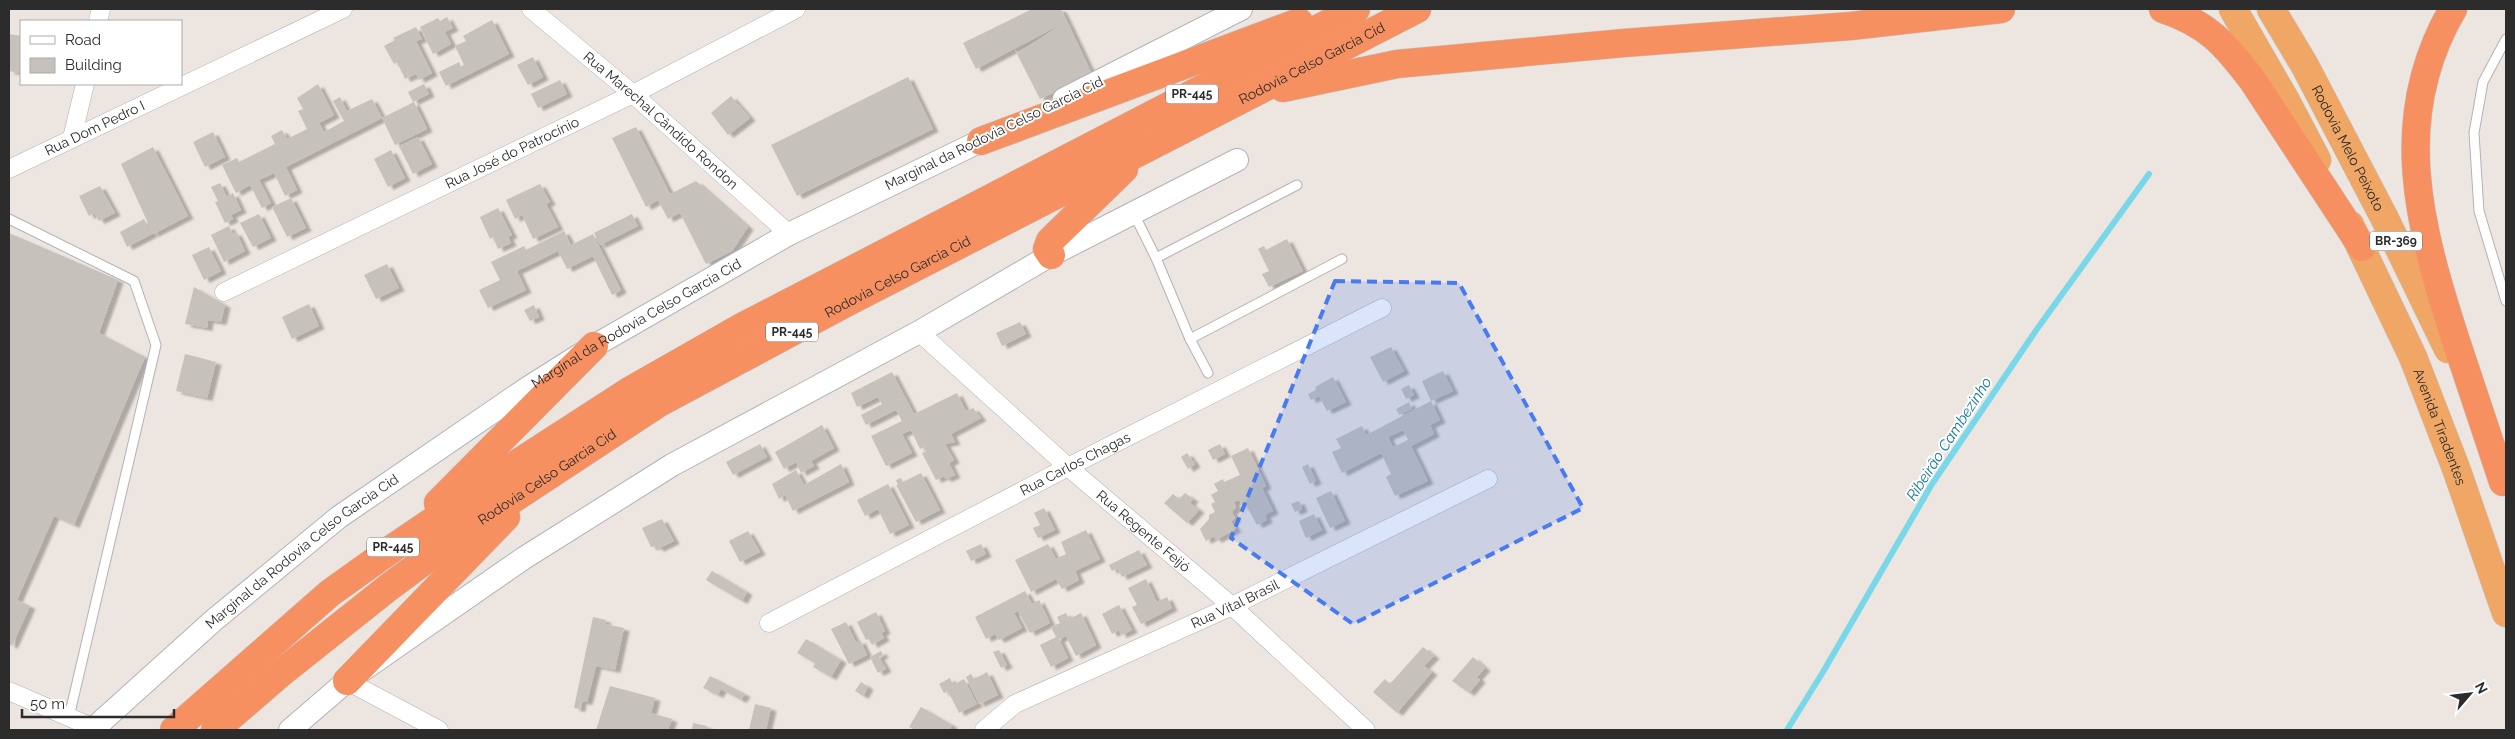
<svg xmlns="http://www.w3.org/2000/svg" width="2515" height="739" font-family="Raleway,sans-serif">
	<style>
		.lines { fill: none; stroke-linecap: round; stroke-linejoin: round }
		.stream { stroke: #78d8e9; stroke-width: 6 }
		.building { fill: #c6c1ba; fill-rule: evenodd; filter: url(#shadow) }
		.service-casing { stroke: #afb3bc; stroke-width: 11 }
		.minor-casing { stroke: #afb3bc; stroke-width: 19 }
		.tertiary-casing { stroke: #afb3bc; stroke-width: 24 }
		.trunk-casing { stroke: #c4c4c4; stroke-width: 29 }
		.motorway-casing { stroke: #c4c4c4; stroke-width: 29 }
		.service { stroke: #fff; stroke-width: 9 }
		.minor { stroke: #fff; stroke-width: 18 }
		.tertiary { stroke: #fff; stroke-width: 22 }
		.trunk { stroke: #f0a664; stroke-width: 28 }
		.motorway { stroke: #f79061; stroke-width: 28 }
		.marked { fill: #487bf1; fill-opacity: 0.2; stroke: #487bf1; stroke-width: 4; stroke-dasharray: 10 6; stroke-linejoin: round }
		.labels { text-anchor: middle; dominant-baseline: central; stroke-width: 4; stroke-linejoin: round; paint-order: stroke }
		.shield { fill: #fff; stroke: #6b6b6b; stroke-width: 1 }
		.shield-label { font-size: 12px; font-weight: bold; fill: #2c2c2c }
		.street-label { font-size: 14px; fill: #2c2c2c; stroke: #fff }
		.water-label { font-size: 15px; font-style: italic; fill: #147a98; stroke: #fff }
	</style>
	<defs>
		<filter id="shadow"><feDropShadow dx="5.5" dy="3" stdDeviation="1" flood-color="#0004"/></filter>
	</defs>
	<rect width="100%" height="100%" fill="#ede5df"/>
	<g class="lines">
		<path class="stream" d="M1787,730l36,-58 109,-188 105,-155 112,-155"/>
	</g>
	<g class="building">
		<path d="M1032,9h29l6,12 -91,48 -13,-26z"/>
		<path d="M447,17l6,11 -8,4 6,12 -18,10 -13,-27 18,-9 2,3z"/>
		<path d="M492,20l17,34 -63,32 -7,-14 20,-10 2,5 3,-2 -9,-19 11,-5 -3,-5z"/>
		<path d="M1067,21l25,53 -52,25 -25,-49 3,3z"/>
		<path d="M416,27l6,12 -6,2 16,32 -13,7 -3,-6 -11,5 -8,-17 -3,2 -10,-18 11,-6 -2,-2z"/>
		<path d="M9,34l12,2 -1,37 -11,-2z"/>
		<path d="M533,57l10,20 -15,8 -11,-20z"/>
		<path d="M908,77l25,52 -136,67 -26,-51z"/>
		<path d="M560,80l7,14 -29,14 -7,-14z"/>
		<path d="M318,84l16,31 -15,8 5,9 20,-11 -11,-20 7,-4 7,14 25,-12 10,19 -96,49 11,23 -12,6 -11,-23 -15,7 12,23 -9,5 -12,-23 -14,8 -14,-28 15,-7 2,4 36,-18 -4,-8 11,-6 5,9 20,-10 -9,-18 5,-2 -6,-11z"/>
		<path d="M424,84l5,10 -16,8 -5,-10z"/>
		<path d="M731,96l19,22 -22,17 -17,-22z"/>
		<path d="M414,102l13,27 -32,16 -13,-27z"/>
		<path d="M636,127l34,67 26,-13 52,46 -16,24 -26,13 -26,-51 -12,6 -10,-19 -12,7 -34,-69z"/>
		<path d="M213,132l12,25 -20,10 -12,-25z"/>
		<path d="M418,137l14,27 -19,10 -14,-28z"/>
		<path d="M153,147l35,69 -35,18 -32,-70z"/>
		<path d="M391,150l14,28 -17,9 -14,-28z"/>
		<path d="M220,183l7,14 6,-4 8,17 -10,5 2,4 -8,4 -10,-21 3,-1 -7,-14z"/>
		<path d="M540,184l10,18 -4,2 12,23 -25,12 -11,-24 -7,4 -9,-19z"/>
		<path d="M100,186l15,27 -16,8 -5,-8 -5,3 -10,-20z"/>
		<path d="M291,198l15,30 -19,9 -15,-30z"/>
		<path d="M498,208l14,27 -4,2 3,6 -13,6 -5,-12 -3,2 -10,-22z"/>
		<path d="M259,214l12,24 -18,9 -13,-24z"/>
		<path d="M632,214l6,12 -38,19 -6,-12z"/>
		<path d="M144,219l8,15 -25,13 -7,-15z"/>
		<path d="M229,226l4,8 3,-2 9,19 -21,11 -13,-27z"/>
		<path d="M564,231l7,14 22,-11 28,56 -9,5 -19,-39 -26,13 -9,-18 -41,20 9,19 -38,18 -9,-18 21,-10 -9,-18 33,-16 2,4z"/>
		<path d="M9,233l109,47 -19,53 46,24 -71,168 -20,-9 -37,84 13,6 -18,40 -3,-2z"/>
		<path d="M1287,239l16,32 -34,16 -7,-13 7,-3 -11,-22 6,-3 2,4z"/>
		<path d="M209,247l12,24 -17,9 -12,-25z"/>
		<path d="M387,264l12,24 -23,11 -12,-24z"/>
		<path d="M194,287l31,18 -4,17 -13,-2 -1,8 -22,-4z"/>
		<path d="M309,304l10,22 -27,13 -10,-22z"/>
		<path d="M534,305l5,12 -9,4 -6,-11z"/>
		<path d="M1020,322l6,12 -24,12 -6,-13z"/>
		<path d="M1391,347l13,24 -21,11 -13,-25z"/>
		<path d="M185,354l31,8 -9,36 -31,-7z"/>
		<path d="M1443,371l10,20 -22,10 9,19 -10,5 4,9 -23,12 17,35 -33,15 -9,-19 5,-3 -10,-21 -39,20 -10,-21 9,-4 -5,-9 26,-13 4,9 65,-34 -9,-20zM1403,430l5,10 -15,7 -5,-10z"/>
		<path d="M892,372l22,42 43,-21 9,18 7,-3 8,10 -30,16 4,8 -10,2 9,16 -5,3 6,12 -9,4 -2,-3 -8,4 -14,-27 4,-2 -2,-4 -4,2 -9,-19 -9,4 10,19 -26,13 -15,-30 31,-15 -6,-11 -30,15 -5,-10 21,-11 -4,-7 -21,10 -6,-14z"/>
		<path d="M1333,377l13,25 -19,9 -8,-15 -8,4 -3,-6 8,-4 -1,-3z"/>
		<path d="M1409,385l5,10 -8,4 -5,-10z"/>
		<path d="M1409,402l3,7 -13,6 -3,-6z"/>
		<path d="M822,425l12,23 -23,13 3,5 -13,7 -5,-11 -12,7 -9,-17z"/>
		<path d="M760,444l7,13 -34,18 -7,-13z"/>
		<path d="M1220,444l5,10 -12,6 -5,-10z"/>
		<path d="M1248,448l18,38 -4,2 11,23 -8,4 2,5 -10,5 -11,-20 -3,2 -4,-7 -5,2 2,5 -4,5 3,6 -4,4 5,7 -20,11 -2,-4 -8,5 -6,-12 9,-10v-4l6,-3 -4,-8 4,-2 -4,-7 7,-4 -4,-7 9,-5 1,3 16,-7 -9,-19z"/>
		<path d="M1187,453l8,11 -7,5 -7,-12z"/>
		<path d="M841,464l8,18 -56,29 -8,-16 -6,4 -7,-15 24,-14 8,15z"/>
		<path d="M1308,464l8,17 -6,3 -8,-17z"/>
		<path d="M921,473l19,37 -24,12 -20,-37h2l-2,-5 5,-2 2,4z"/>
		<path d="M888,484l21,41 -19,9 -12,-25 -13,7 -8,-16z"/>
		<path d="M1331,491l14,30 -15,7 -14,-30z"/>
		<path d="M1185,493l8,6 -3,4 9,7 -12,13 -23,-20 9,-9 6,5z"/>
		<path d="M1299,501l3,8 -7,3 -4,-8z"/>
		<path d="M1044,508l11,22 -17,8 -5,-10 7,-3 -6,-12z"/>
		<path d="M1314,514l8,16 -16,8 -7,-17z"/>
		<path d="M662,519l12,22 -16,8 -1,-3 -6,1 -9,-19z"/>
		<path d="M1086,530l14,29 -25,12 4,9 -17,9 -6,-10 -25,13 -16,-32 33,-16 8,15 10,-5 -5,-12z"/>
		<path d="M748,531l12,21 -20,10 -11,-21z"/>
		<path d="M981,544l5,10 -15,7 -5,-10z"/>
		<path d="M1139,550l8,15 -25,12 -5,-9 -5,3 -3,-6z"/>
		<path d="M712,571l35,21 -5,9 -36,-21z"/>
		<path d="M1146,579l11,23 10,-5 5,11 -31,16 -9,-17 5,-2 -9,-17z"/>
		<path d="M1025,591l7,13 7,-4 11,23 -20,10 -12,-22 -4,2 8,15 -23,12 -4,-6 -9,5 -11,-22z"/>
		<path d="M1119,605l13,25 -11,5 -2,-5 -7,4 -10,-20z"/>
		<path d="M876,612l9,19 -4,2 3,5 -12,7 -3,-6 -3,1 -9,-18z"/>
		<path d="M1066,613l3,6 12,-6 15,32 -20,11 -10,-20 -7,3 9,19 -17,9 -11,-22 16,-8 -5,-10 9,-4 -3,-6z"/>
		<path d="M593,617l13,3 -1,4 19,4 -9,42 -19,-4 -9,36 -6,-1 -1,8 -6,-1z"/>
		<path d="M846,622l10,20 4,-2 7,15 -18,9 -18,-35z"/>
		<path d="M806,639l35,21 -10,17 -18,-10 2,-4 -18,-10z"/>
		<path d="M1423,647l11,9 -10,10 8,6 -35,41 -24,-21 12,-13 5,5z"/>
		<path d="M999,650l8,15 -6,3 -8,-16z"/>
		<path d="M881,651l2,4 -4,2 7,12 -8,4 -8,-16z"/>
		<path d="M1473,657l12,11 -8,9 3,3 -11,13 -17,-12z"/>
		<path d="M987,672l11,23 -19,9 -13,-27 5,-3 3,5z"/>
		<path d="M710,676l35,18 -4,6 -20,-11 -3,6 -15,-7z"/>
		<path d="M950,678l3,7 11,-6 13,25 -18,9 -11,-22 -4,2 -5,-9z"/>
		<path d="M861,682l7,5 -5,9 -8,-5z"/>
		<path d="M610,686l45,12 -4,15 21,6 -4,11h-72z"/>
		<path d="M755,704l16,4 -5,22h-17z"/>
		<path d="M921,707l31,18 -3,5h-34l-6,-3z"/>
		<path d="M693,723l14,3 -1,4h-14z"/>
	</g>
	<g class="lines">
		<defs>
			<g id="service">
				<path d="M2506,39l-23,43 -9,51 5,78 27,90"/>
				<path d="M1134,214l22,44"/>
				<path d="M9,219l125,62 22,64 -87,372"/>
				<path d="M1190,339l-34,-81 141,-73"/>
				<path d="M1208,373l-18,-34 152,-80"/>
			</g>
			<g id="minor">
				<path id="s1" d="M531,9l102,85 156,140"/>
				<path d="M98,21l3,-12"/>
				<path d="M72,138l13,-54"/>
				<path id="s2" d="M9,169l334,-160"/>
				<path id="s3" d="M224,292l409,-198 163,-85"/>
				<path id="s4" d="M919,332l149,135 164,139 134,124"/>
				<path id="s5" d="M769,623l299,-156 314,-159"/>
				<path d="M347,681l92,49"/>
				<path d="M9,691l85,37"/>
				<path id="s6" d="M984,730l31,-26 217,-98 256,-127"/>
			</g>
			<g id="tertiary">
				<path d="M1064,99l177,-90"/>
				<path id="s7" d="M92,730l122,-110 125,-103 187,-128 68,-43 195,-112 206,-100"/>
				<path d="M290,730l57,-49 177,-123 148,-93 247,-133 132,-77 186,-95"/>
			</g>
			<g id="trunk">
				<path d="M2233,9l53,92 31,59"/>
				<path id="s8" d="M2271,9l34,57 80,153 63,130"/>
				<path id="s9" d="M2350,225l63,132 44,114 49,142"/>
			</g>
			<g id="motorway">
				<path d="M2163,9c45,15 62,35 90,72l109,166"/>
				<path d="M2453,9c-64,109 -34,217 2,329 16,48 32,96 48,144"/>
				<path d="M1283,88l114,-24 227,-21 227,-17 150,-17"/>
				<path d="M981,141l318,-119"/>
				<path d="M1051,255l-4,-6 3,-8 74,-72"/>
				<path d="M438,503l156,-157"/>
				<path d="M347,681l159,-164"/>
				<path d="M174,730l156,-137 63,-45 125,-85 113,-73 109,-62 616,-319"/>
				<path id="s10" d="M215,730l66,-57 108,-86 77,-57 193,-127 187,-100 571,-294"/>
			</g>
		</defs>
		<use href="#service" class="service-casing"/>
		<use href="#minor" class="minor-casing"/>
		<use href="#tertiary" class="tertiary-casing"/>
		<use href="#trunk" class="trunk-casing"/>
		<use href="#motorway" class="motorway-casing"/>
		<use href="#service" class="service"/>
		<use href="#minor" class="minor"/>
		<use href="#tertiary" class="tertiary"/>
		<use href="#trunk" class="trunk"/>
		<use href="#motorway" class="motorway"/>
	</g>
	<path class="marked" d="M1335,281l124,2 124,225 -230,116 -122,-86z"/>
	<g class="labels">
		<g class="shield">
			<rect x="1166" y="84.5" width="52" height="19" rx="4"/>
			<rect x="2370" y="231.5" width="52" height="19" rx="4"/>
			<rect x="766" y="322.5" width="52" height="19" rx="4"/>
			<rect x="367" y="537.5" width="52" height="19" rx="4"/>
		</g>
		<g class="shield-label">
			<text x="1192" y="94">PR-445</text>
			<text x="2396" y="241">BR-369</text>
			<text x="792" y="332">PR-445</text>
			<text x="393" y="547">PR-445</text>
		</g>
		<g class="street-label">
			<text stroke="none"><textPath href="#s10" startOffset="1288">Rodovia Celso Garcia Cid</textPath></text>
			<text stroke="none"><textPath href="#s1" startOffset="171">Rua Marechal Cândido Rondon</textPath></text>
			<text stroke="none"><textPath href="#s2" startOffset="95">Rua Dom Pedro I</textPath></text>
			<text transform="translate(994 133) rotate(-26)">Marginal da Rodovia Celso Garcia Cid</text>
			<text stroke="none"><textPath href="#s8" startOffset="159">Rodovia Melo Peixoto</textPath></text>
			<text stroke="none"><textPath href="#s3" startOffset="320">Rua José do Patrocínio</textPath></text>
			<text stroke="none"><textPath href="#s10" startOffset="822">Rodovia Celso Garcia Cid</textPath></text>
			<text stroke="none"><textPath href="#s7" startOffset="681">Marginal da Rodovia Celso Garcia Cid</textPath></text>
			<text stroke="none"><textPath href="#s9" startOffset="221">Avenida Tiradentes</textPath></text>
			<text stroke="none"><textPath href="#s5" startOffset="345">Rua Carlos Chagas</textPath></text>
			<text stroke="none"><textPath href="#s10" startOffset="418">Rodovia Celso Garcia Cid</textPath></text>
			<text stroke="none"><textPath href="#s4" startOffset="300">Rua Regente Feijó</textPath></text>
			<text stroke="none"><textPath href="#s7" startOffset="276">Marginal da Rodovia Celso Garcia Cid</textPath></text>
			<text stroke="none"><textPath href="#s6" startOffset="282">Rua Vital Brasil</textPath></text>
		</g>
		<g class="water-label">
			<text transform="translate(1949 439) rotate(-57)">Ribeirão Cambezinho</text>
		</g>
	</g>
	<rect width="2515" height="739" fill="none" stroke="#2c2c2c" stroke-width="20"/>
	<rect x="20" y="20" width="162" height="65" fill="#ffffff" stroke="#ababab"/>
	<rect x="30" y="36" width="25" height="8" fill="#ffffff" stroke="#ababab"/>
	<text x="65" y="45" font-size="15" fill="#2c2c2c">Road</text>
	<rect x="30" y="58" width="25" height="15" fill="#c6c1ba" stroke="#ababab"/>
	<text x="65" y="70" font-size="15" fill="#2c2c2c">Building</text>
	<g transform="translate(2470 694) rotate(62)" stroke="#ffffff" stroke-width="4" paint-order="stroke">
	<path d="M0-4L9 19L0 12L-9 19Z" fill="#2c2c2c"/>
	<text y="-8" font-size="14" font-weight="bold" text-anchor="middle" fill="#2c2c2c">N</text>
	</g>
	<path d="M22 709v8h152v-8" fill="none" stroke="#2c2c2c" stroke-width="2.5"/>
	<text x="30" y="709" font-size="15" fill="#2c2c2c" stroke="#ffffff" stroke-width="4" paint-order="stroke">50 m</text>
</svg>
